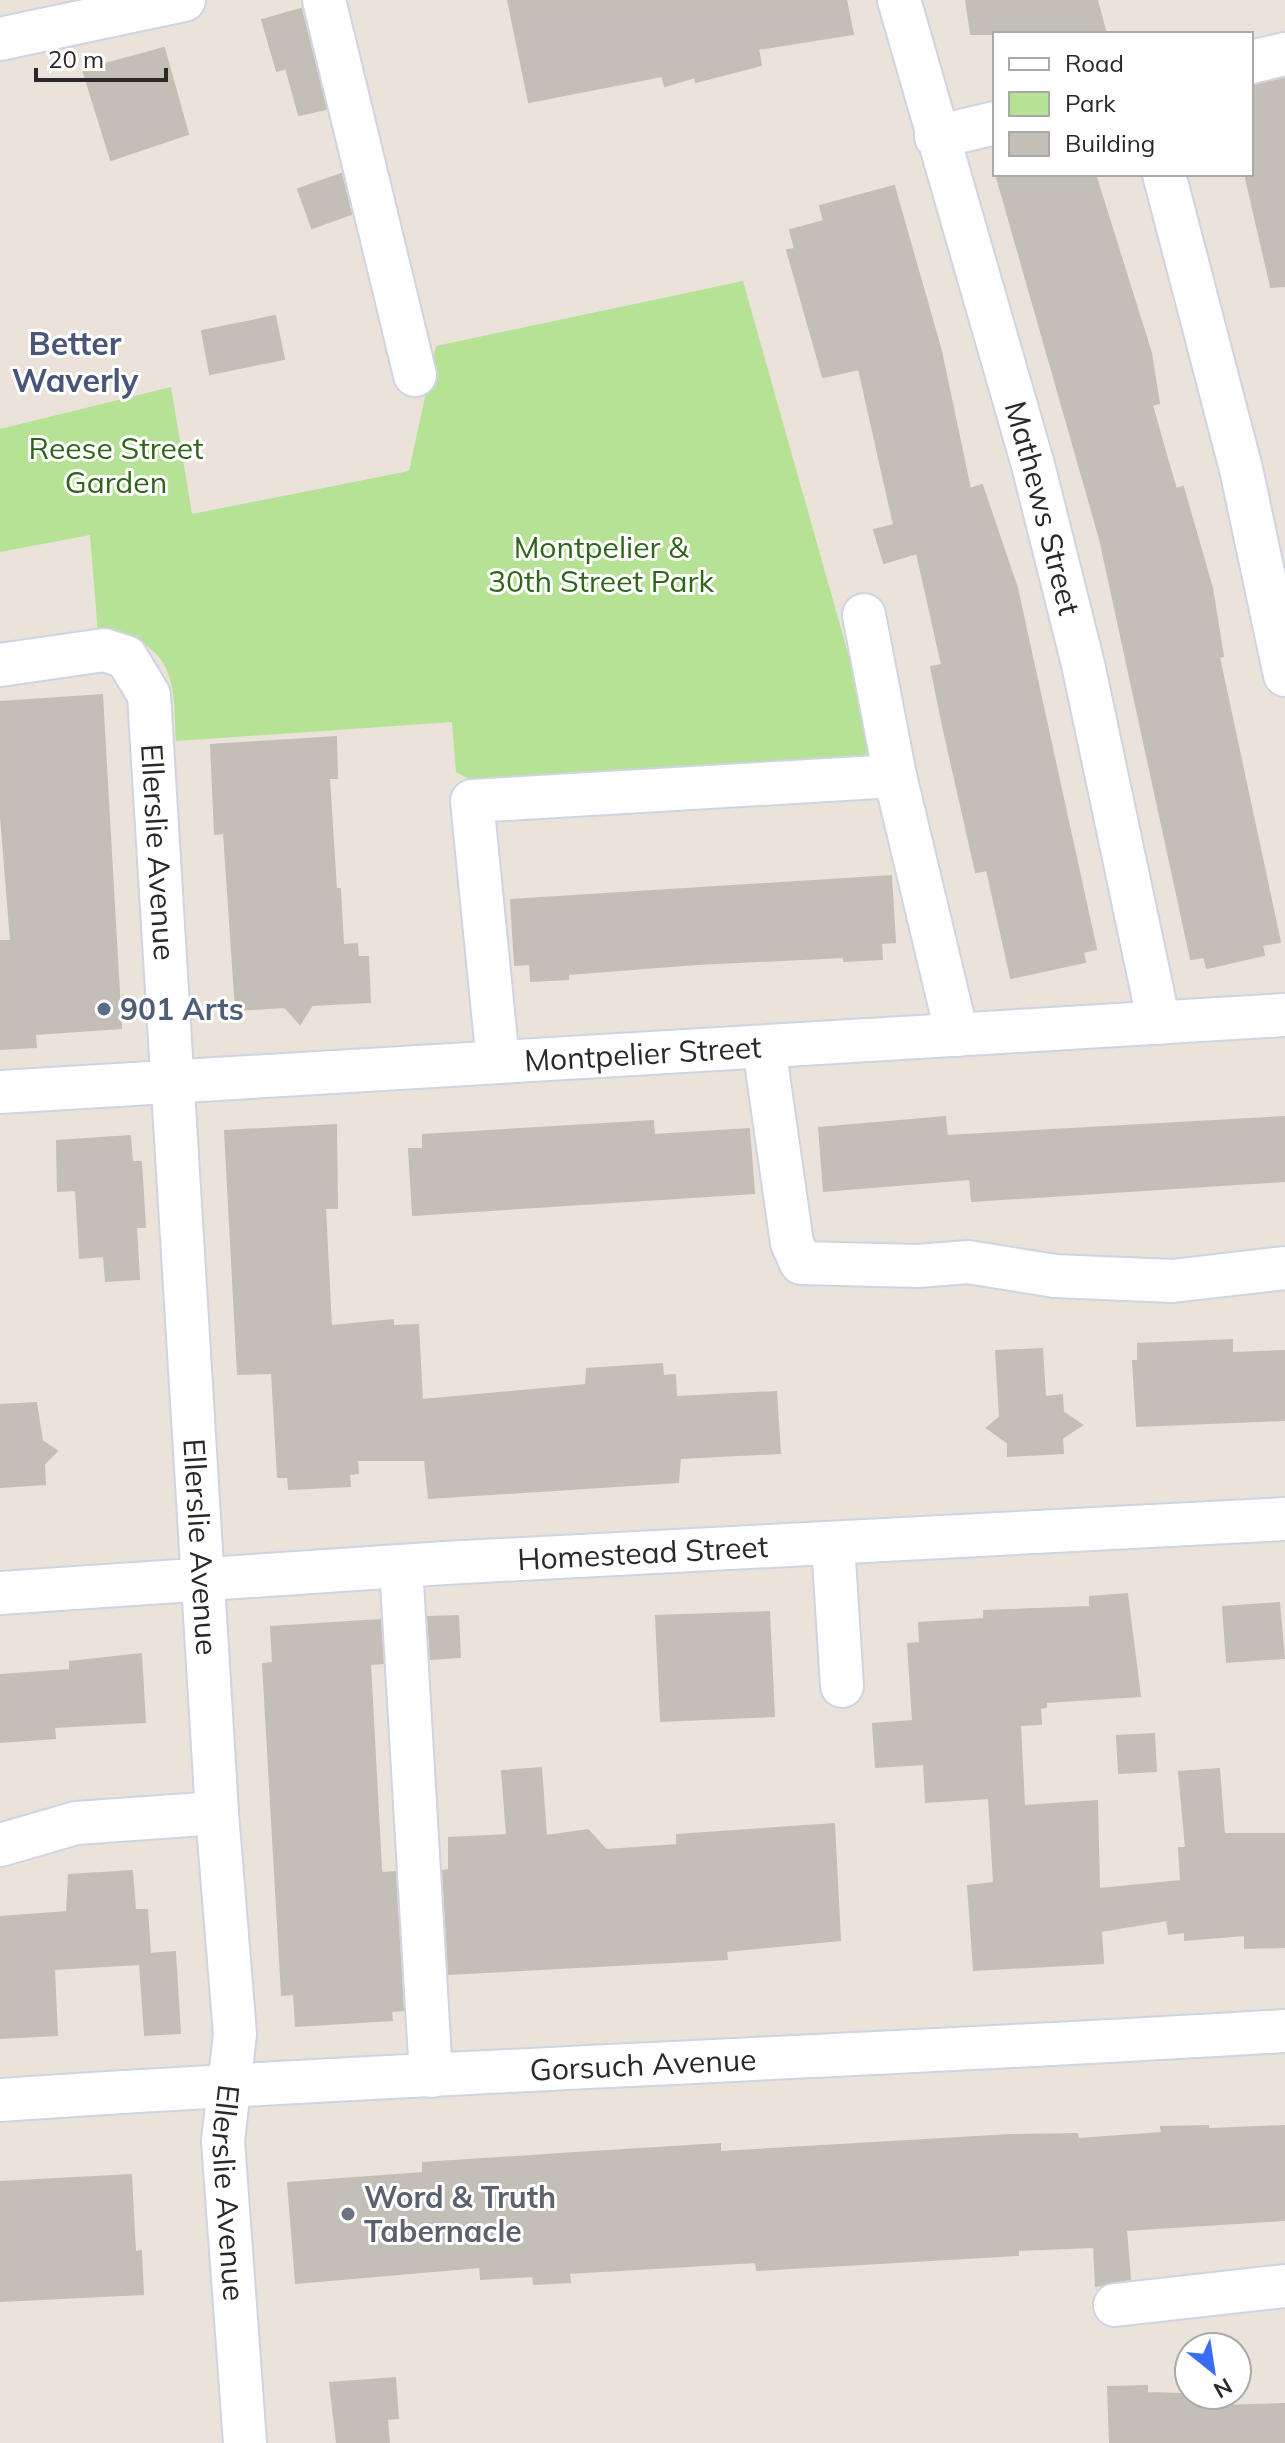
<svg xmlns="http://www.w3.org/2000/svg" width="1285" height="2443" font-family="Mulish,sans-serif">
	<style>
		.green { fill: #b6e296 }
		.building { fill: #c3beb6; stroke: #c6beb4; stroke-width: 2 }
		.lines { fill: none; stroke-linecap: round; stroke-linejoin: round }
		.minor-casing { stroke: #cfd4e2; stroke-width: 46 }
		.minor { stroke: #fff; stroke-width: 42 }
		.service-dot { fill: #5c6f8a; stroke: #fff; stroke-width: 3 }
		.worship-dot { fill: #6b7280; stroke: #fff; stroke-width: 3 }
		.labels { text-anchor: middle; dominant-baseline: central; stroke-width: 6; stroke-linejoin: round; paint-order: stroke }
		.park-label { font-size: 30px; fill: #2f6519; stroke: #fff }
		.street-label { font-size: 30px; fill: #292929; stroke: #fff }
		.service-label { font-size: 30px; font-weight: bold; fill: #4e5e75; stroke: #fff; text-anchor: start }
		.worship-label { font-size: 30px; font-weight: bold; fill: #5b616d; stroke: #fff; text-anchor: start }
		.neighbourhood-label { font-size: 32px; font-weight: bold; fill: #495679; stroke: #fff }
	</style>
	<rect width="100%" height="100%" fill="#ebe2da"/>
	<path class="green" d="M743,281l106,376 14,10 21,100 -390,25 -38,-20 -4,-50 -276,19c-2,-38 2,-83 -40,-101 -11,-5 -27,-4 -38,-6l-8,-99 -90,17v-123l171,-42 21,127 217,-43 27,-125z"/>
	<g class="building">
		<path d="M508,0h338l7,34 -95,15 3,16 -65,17 -1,-5 -30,9 -3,-10 -133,26z"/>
		<path d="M966,0h131l9,34h-135z"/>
		<path d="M301,9l25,100 -27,6 -13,-47 -9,3 -15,-51z"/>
		<path d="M164,48l24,86 -77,26 -28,-90z"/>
		<path d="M1285,79v207l-14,1 -26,-113h6v-89z"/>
		<path d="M341,174l10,40 -39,14 -14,-39z"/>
		<path d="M996,174h99l56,179 8,50 -7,2 12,43 12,41 7,-2 29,101 11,68 -4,1 61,285 -18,3 2,10 -57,13 -3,-11 -13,2 -91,-420z"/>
		<path d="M894,186l47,165 29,138 12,-4 35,103 79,361 -13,3 2,10 -74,16 -24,-108 -11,2 -33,-146 -12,-59 11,-2 -25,-112 -33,10 -10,-33 20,-5 -35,-156 -36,8 -36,-127 8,-1 -5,-19 34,-9 -4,-15z"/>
		<path d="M275,316l9,43 -74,15 -8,-43z"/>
		<path d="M102,695l19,333 -86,6 1,13 -36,2v-108h11l-11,-137v-102z"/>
		<path d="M336,737l1,41h-8l7,111h4l3,56 14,-1 1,13h10l2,45 -58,3 -12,19 -15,-17 -49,3 -12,-177 -9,1 -4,-89z"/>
		<path d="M891,876l4,66 -14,1 1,16 -38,2v-4l-147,7 -129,10v5l-37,2 -1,-17 -15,1 -4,-65z"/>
		<path d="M945,1117l2,19 338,-19v64l-313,20 -2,-22 -146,12 -5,-63z"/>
		<path d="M653,1121l1,14 95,-6 5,64 -341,22 -4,-66h14v-14z"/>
		<path d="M336,1125l1,83h-12l6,118 62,-6v6l25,-1 4,75 164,-15 1,-16 75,-5 1,12 12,-1 1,22 100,-5 4,61 -100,5 -2,24 -249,16 -4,-38h-68l1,13 -9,1 1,12 -61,3 -1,-12h-10l-6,-104 -34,1 -13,-243z"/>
		<path d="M130,1136l2,26h9l4,65h-9l3,52 -33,2 -2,-25 -24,2 -4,-68 -18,1 -1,-50z"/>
		<path d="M1232,1340v13l53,-2v69l-148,6 -4,-65h5v-17z"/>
		<path d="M1042,1349l3,48 17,-2 1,17 19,13 -20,13 1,15 -55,3v-13l-21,-15 13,-11 -4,-66z"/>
		<path d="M36,1403l6,38 15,10 -13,13 1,20 -45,3v-82z"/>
		<path d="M1127,1594l13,102 -94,6v5l-6,1 1,16 -21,1 4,81 73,-5 2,88 82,-8 -2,-33h7l-7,-76 40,-3 5,65h61v113l-40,1v-13l-60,5v-8l-16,2 -2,-14 -66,11 2,32 -129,7 -6,-84 26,-3 -5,-85 -63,4 -2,-38 -48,3 -3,-43 40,-3 -5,-77 12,-1 -1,-20 65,-4v-8l106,-4v-10z"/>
		<path d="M1279,1603l5,55 -57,4 -4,-55z"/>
		<path d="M769,1612l5,104 -113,5 -5,-105z"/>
		<path d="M458,1616l2,41 -29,2 -3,-42z"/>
		<path d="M380,1620l3,43 -13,1 11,204 1,5 13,-1 8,138 -12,1 1,9 -96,6 -2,-32 -12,1 -19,-331 10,-1 -2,-36z"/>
		<path d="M141,1654l4,68 -91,5 1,11 -55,4v-67l70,-5v-8z"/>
		<path d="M1154,1734l2,37 -37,2 -2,-37z"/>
		<path d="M541,1768l5,68 42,-6 18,20 71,-5v-10l157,-11 6,116 -114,11 1,8 -278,15 -6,-103 6,-1v-32l58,-3 -5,-64z"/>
		<path d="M132,1871l3,39h12l3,44 25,-2 5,81 -35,2 -5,-71 -86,5 3,66 -57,3v-121l67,-5 2,-37z"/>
		<path d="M1208,2126v3l77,-3 -1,94 -158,10 4,49 -29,6 -5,1 -2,-39 -76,3v5l-261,15 -1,-8 -187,11 1,9 -36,2 -1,-8 -52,3 -1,-12 -184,16 -8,-100 135,-10v-10l152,-10 145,-9v8l291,-17 66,-1 1,5 84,-6 -1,-6z"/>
		<path d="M131,2175l4,77 6,-1 2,43 -143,7v-119z"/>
		<path d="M395,2378l3,40 -11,1 2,24h-52l-7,-60z"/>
		<path d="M1147,2386v7l70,2 1,11 67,-2v39h-175l-2,-56z"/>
	</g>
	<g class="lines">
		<defs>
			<g id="minor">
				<path d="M324,0l91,375"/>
				<path id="s1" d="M899,0l134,465 50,199 76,359"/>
				<path d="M0,39l184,-39"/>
				<path d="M1251,62l34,-8"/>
				<path d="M936,137l59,-14"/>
				<path d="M1164,174l77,295 44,206"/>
				<path d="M864,615l31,161"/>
				<path id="s2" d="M0,665l104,-15 22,7 23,38 68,1118 18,221 -12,107 22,302"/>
				<path d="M764,1047l28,196 9,20 117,3 50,-4 87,14 117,5 113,-13"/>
				<path d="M498,1062l-26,-261 423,-25 62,259"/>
				<path id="s3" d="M0,1092l1285,-77"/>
				<path d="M833,1544l9,142"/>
				<path d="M401,1566l30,510"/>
				<path id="s4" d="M0,1593l445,-30 840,-44"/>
				<path d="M0,1845l76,-22 141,-10"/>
				<path id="s5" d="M0,2100c428,-29 857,-43 1285,-69"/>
				<path d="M1115,2305l170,-19"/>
			</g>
		</defs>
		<use href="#minor" class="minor-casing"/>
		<use href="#minor" class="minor"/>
	</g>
	<circle class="service-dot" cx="104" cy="1009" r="8"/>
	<circle class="worship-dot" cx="348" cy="2214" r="8"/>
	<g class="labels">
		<g class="park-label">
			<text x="116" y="448">Reese Street<tspan x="116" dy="34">Garden</tspan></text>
			<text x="601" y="547">Montpelier &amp;<tspan x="601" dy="34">30th Street Park</tspan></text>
		</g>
		<g class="street-label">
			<text stroke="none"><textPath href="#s1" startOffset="528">Mathews Street</textPath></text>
			<text stroke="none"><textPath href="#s2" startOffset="330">Ellerslie Avenue</textPath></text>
			<text stroke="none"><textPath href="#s3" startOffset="644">Montpelier Street</textPath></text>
			<text stroke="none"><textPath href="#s2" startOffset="1026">Ellerslie Avenue</textPath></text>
			<text stroke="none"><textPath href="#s4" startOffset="644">Homestead Street</textPath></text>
			<text stroke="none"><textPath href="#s5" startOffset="644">Gorsuch Avenue</textPath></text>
			<text stroke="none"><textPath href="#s2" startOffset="1674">Ellerslie Avenue</textPath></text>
		</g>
		<g class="service-label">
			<text x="120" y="1009">901 Arts</text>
		</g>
		<g class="worship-label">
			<text x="364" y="2197">Word &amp; Truth<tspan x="364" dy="34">Tabernacle</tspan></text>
		</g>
		<g class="neighbourhood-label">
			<text x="75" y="343">Better<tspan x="75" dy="37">Waverly</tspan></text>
		</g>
	</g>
	<rect x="993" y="32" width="260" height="144" fill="#ffffff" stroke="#a9a9a9" stroke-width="2"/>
	<rect x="1009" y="58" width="40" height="12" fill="#ffffff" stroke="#a9a9a9" stroke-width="2"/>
	<text x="1065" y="72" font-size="24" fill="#292929">Road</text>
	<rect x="1009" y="92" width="40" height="24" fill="#b6e296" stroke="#a9a9a9" stroke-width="2"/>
	<text x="1065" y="112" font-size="24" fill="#292929">Park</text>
	<rect x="1009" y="132" width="40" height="24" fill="#c3beb6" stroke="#a9a9a9" stroke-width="2"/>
	<text x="1065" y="152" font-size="24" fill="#292929">Building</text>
	<g transform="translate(1213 2371) rotate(150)"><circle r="38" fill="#ffffff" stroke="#a9a9a9" stroke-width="2"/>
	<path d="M0-6L14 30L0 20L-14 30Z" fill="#396cf9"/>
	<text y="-12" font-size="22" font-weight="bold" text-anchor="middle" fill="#292929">N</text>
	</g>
	<path d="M36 68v12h130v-12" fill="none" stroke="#292929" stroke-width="4"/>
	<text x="48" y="68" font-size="24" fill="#292929" stroke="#ffffff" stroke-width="6" paint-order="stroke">20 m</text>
</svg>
